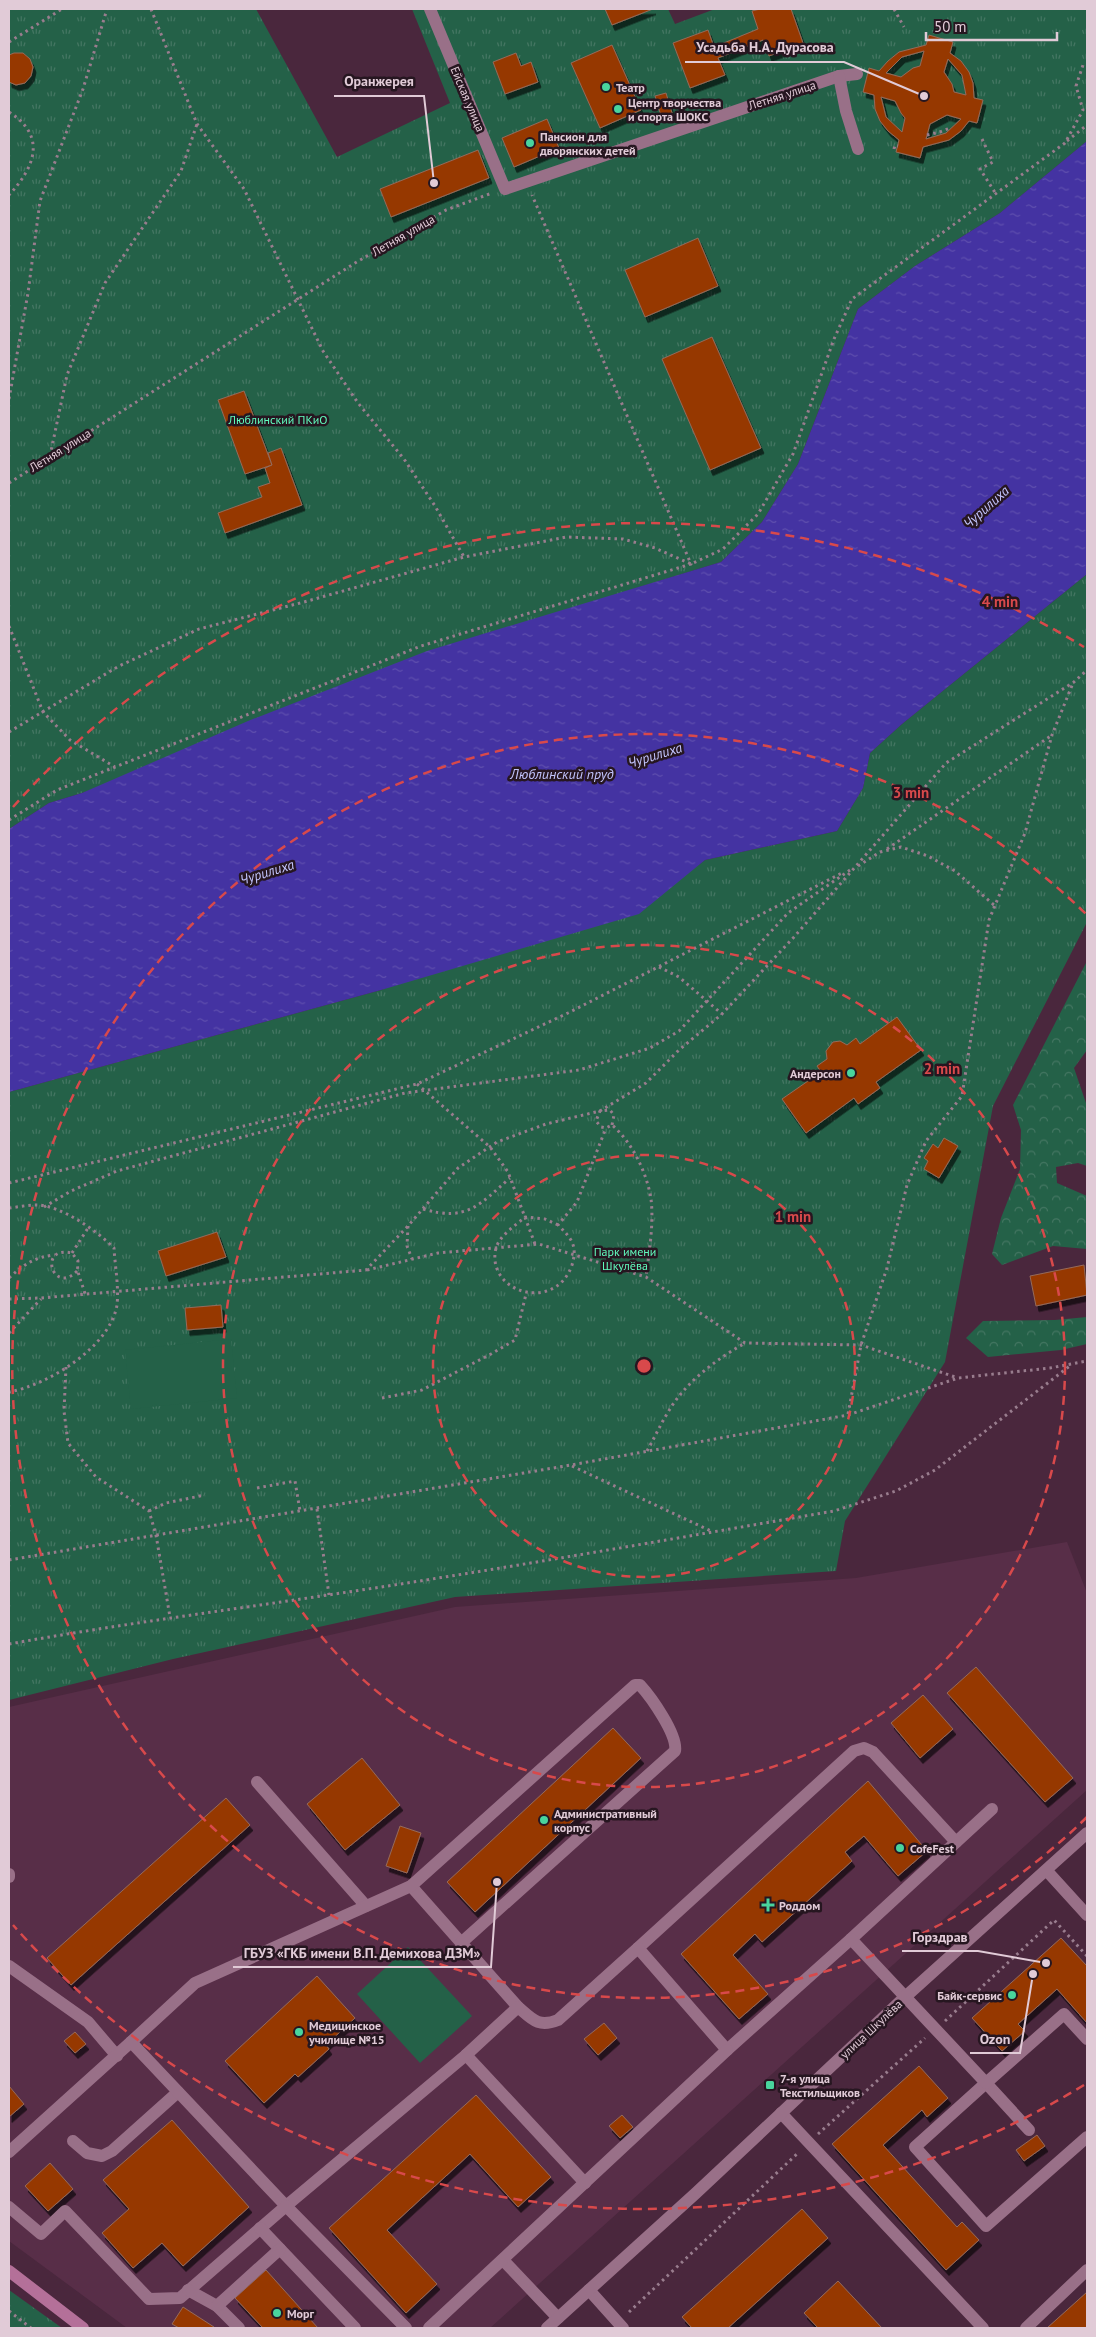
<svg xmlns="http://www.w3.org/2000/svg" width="1096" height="2337" font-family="'PT Sans',sans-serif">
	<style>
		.built { fill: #582e48 }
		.forest { fill: url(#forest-crowns) }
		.park { fill: url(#park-tufts) }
		.garden { fill: #246148 }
		.water { fill: url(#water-ripples) }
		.building { fill: #963905; stroke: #956a59; fill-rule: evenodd; filter: url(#shadow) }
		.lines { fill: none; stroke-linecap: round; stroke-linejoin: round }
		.path { stroke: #997d8e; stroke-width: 3; stroke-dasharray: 2.5 4; stroke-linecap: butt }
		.minor { stroke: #997088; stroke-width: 12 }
		.major { stroke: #b47099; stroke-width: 12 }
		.ring { fill: none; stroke: #d8494b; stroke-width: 2.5; stroke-dasharray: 9 6 }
		.poi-dot { fill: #49d49d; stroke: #261620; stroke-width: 2 }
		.labels { text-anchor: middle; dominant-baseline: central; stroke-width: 5; stroke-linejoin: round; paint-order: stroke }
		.poi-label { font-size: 12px; font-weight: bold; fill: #e1cbd7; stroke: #261620; text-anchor: start }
		.street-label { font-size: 12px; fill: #e1cbd7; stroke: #261620 }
		.park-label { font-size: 12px; fill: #61fdbe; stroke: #261620 }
		.water-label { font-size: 14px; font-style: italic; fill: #c2c4fd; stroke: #261620 }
		.centre { fill: #d8494b; stroke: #261620; stroke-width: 2.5 }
		.ring-label { font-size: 15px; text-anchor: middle; font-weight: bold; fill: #d8494b; stroke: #261620; stroke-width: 5; stroke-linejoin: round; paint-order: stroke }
		.leader { fill: none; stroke: #e1cbd7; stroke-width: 2 }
		.callout-dot { fill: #e1cbd7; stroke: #261620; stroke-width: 2 }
		.callout-label { font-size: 14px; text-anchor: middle; font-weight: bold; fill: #e1cbd7; stroke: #261620; stroke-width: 5; stroke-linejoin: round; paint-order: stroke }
	</style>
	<defs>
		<pattern id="forest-crowns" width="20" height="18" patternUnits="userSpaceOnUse" patternTransform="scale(1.25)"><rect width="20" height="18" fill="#246148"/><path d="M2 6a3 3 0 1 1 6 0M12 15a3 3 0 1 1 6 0" fill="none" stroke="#447662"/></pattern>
		<pattern id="park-tufts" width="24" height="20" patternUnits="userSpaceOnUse" patternTransform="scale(1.25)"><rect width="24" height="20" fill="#246148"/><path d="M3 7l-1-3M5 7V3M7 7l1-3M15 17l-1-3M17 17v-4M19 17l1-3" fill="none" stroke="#447662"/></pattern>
		<pattern id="water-ripples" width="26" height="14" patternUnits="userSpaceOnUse" patternTransform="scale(1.25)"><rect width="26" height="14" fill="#4433a2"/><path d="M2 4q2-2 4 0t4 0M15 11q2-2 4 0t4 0" fill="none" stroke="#5f4fae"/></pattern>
		<filter id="shadow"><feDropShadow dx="3" dy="5.5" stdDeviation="0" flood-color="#0009"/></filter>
	</defs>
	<rect width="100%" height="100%" fill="#4a273d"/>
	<path class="built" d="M1067,1542l20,51v197l-597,538h-363l-118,-87v-534l446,-100 401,-29z"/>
	<g class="forest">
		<path d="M1087,961v89l-13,18 13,38v60l-9,-3 -22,4 1,16 30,13v53l-34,-3 -51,19 -10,-11 9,-36 19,-49 1,-39 -8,-25z"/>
		<path d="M1087,1317v27l-26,6 -73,7 -22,-19 17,-17 72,-1z"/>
	</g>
	<g class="park">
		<path d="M9,9h247l81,148 113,-54 -38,-94h256l7,15 40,-15h372v132l-87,72 -85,53 -57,43 -60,155 -36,58 -41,40 -88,27 -551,204 -33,10 -40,26z"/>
		<path d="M1087,574v348l-94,184 -48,256 -100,159 -9,50 -381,26 -282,62 -164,41v-608l372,-102 306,-116 18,-14 132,-29 26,-43 7,-35 32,-29z"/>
		<path d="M9,2290l53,38h-53z"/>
	</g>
	<g class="garden">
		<path d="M231,1339l6,59 -106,11 -6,-59z"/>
		<path d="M408,1947l64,69 -52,47 -63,-69z"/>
	</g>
	<path class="water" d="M1087,141v433l-185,150 -32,29 -7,35 -26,43 -132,29 -66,54 -258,76 -372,102v-263l40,-26 33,-10 166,-72 179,-70 294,-89 41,-40 36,-58 60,-155 57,-43 85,-53z"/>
	<g class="building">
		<path d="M605,9h48l-41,16z"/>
		<path d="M760,9h31l12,34 -34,13 -6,-16 -45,18 7,17 -35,13 -17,-45 35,-13 6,17 44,-18 -6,-18z"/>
		<path d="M929,35l24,7 -3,11 11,8 8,11 4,11 1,15 9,2 -6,23 -8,-2 -8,10 -12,9 -26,7 -3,11 -24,-6 3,-12 -11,-9 -8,-10 -5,-12 -1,-14 -11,-3 6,-24 10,3 9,-10 11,-9 27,-7zM924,51l-4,15 -7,2 -12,9 -15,-4 16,-16zM948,59l14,16 4,20 -12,-3 -2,-8 -8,-12zM881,97l14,4 6,12 4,5 -3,14 -16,-15zM947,115l14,4 -15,14 -20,6 4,-15z"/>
		<path d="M612,45l29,65 -41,18 -29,-65z"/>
		<path d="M14,53h9l7,6 3,8 -2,9 -6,7 -9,2 -7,-3v-27z"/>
		<path d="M516,53l5,13 10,-4 7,20 -33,12 -12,-32z"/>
		<path d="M666,93l6,20 -11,3 -6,-20z"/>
		<path d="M547,119l12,29 -45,19 -12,-29z"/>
		<path d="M478,150l11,28 -98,39 -11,-28z"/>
		<path d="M698,238l20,48 -73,31 -20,-47z"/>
		<path d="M712,337l49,111 -51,22 -48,-111z"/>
		<path d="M244,391l28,74 -27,9 -27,-74z"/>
		<path d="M281,448l21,57 -77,28 -7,-20 44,-16 -4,-10 12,-4 -5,-15 7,-3 -4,-12z"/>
		<path d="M897,1017l24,33 -45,32 4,6 -22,16 -4,-6 -48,35 -24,-34 39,-27 -4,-6 10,-7 -1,-8 7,-9 7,-1 7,4 9,-7 4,6z"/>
		<path d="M944,1138l14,8 -19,32 -15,-9 4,-8 -4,-3 9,-14 5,4z"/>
		<path d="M217,1232l9,25 -60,19 -8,-25z"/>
		<path d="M1084,1265l3,30 -51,11 -6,-30z"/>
		<path d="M221,1305l2,22 -36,3 -2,-22z"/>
		<path d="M976,1667l97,111 -28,24 -98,-109z"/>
		<path d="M923,1695l30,34 -33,29 -29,-35z"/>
		<path d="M613,1728l28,30 -166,154 -28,-30z"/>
		<path d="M362,1758l38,47 -55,45 -38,-46z"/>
		<path d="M868,1781l59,70 -29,25 -34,-40 -19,16 7,9 -90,81 -7,-8 -22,21 35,39 -29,25 -58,-65z"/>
		<path d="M226,1798l24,27 -179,160 -24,-27z"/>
		<path d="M400,1826l21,7 -14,40 -21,-7z"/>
		<path d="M1061,1938l26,28v57l-30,-34 -39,35 7,7 -23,20 -30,-33z"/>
		<path d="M317,1976l38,42 -29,27 3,4 -31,28 -3,-3 -31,29 -39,-42z"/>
		<path d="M604,2023l13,15 -19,17 -14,-16z"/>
		<path d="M75,2032l11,12 -11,9 -11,-12z"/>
		<path d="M919,2066l29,32 -21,19 -5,-7 -39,35 74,82 5,-5 17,18 -33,30 -114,-126z"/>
		<path d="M9,2086l15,18 -15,13z"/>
		<path d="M476,2095l75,82 -33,30 -48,-53 -83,76 50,54 -31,29 -77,-85z"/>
		<path d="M622,2115l11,12 -13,11 -11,-12z"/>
		<path d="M172,2120l77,87 -66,59 -21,-23 -29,25 -31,-35 27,-24 -26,-29z"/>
		<path d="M1037,2135l8,11 -21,15 -8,-11z"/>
		<path d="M50,2163l23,26 -25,22 -23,-25z"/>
		<path d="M802,2209l26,29 -100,90h-36l-10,-11z"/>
		<path d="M266,2270l52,58h-55l-28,-30z"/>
		<path d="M838,2281l44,47h-64l-14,-15z"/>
		<path d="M1087,2292v36h-40z"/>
		<path d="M183,2307l31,20 -1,1h-34l-7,-4z"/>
	</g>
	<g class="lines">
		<g class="path">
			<path d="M151,9l46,115 47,65 79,162 35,52 46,56 31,47 29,51"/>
			<path d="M894,9l10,18"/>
			<path d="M9,42l53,-33"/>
			<path d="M9,112c38,24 26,55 0,83"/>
			<path d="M927,135l13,-3 10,-4 1,1"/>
			<path d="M982,139l11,23 -13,7 16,25"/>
			<path d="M1067,141l20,-16"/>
			<path d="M894,149l1,-4 3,1"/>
			<path d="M9,399l19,-106 12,-92 43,-112 24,-80"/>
			<path d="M50,456l17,-81 38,-92 76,-112 16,-47"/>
			<path d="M9,483l346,-220 91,-53 46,-17"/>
			<path d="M9,626l34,86 27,28 45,27"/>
			<path d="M9,732l110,-66 80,-37 105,-27 160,-45 102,-20 57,2 32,9 36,16 32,-15 35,-35 35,-60 41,-115 18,-40 213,-156 18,-33 -7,-24 7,-21 4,-1"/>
			<path d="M9,820l48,-30 364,-144 270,-82 -159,-369"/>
			<path d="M887,849l165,-114"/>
			<path d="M858,866l22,-14 21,-5 27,9 27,15 39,34"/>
			<path d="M659,967l20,10 43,37"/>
			<path d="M417,1084l73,63 18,25 27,72"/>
			<path d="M612,1125l2,-10 -4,-5 -10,1 -4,10 5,6 5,1 6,-3c20,17 35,48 39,74 3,25 -2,53 -5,78"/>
			<path d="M9,1183l408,-99 151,-71 274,-140"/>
			<path d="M44,1207l27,-16 46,-20 288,-78 174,-23 71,-22 29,-17 109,-118 62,-43"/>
			<path d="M9,1208c9,-1 18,-3 27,-3 25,0 61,26 78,43 1,18 5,39 3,57 -7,42 -69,80 -108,87"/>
			<path d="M423,1209c44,13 56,-4 87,-31"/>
			<path d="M558,1225l-13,-6 -20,-2c-10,9 -25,18 -29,31 -11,44 59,66 76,17 6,-20 -1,-27 -14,-40l19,-23 29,-74"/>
			<path d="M408,1226l-1,20 5,13"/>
			<path d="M72,1253l16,-25"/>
			<path d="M367,1270l71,-17 101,-9 107,33 99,66 116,2 97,33"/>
			<path d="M77,1271c-24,25 -40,-26 -5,-18l6,8c-2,12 4,21 7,33"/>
			<path d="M9,1278c15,-14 26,-21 46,-23"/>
			<path d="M9,1299l32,-1 325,-28 42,-44 50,-58 39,-26 49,-18 54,-13 46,-28 33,-33 43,-36 72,-77 152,-174 128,-81 13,-12"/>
			<path d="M9,1333l32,-34"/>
			<path d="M66,1367l-2,44 4,32 28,34 53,34 7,24 14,82"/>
			<path d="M382,1398l40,-8 69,-36 24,-14 11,-46"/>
			<path d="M848,1414l13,-69 26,-77 20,-83 19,-44 36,-45 27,-176 36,-87 27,-98 21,-52"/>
			<path d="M647,1451c8,-14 14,-28 23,-42 17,-28 47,-50 75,-66"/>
			<path d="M572,1466l141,66"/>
			<path d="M257,1488l38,-7 5,30"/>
			<path d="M317,1509l12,86"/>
			<path d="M149,1511l17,-8 39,-8"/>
			<path d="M9,1560l562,-95 277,-50 110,-37 92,-10 37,-7"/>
			<path d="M9,1644c106,-19 213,-33 319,-49 169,-25 338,-55 506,-84l62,-20 39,-21 136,-105"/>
			<path d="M945,2021l109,-101 33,36"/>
			<path d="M818,2134l107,-96"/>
			<path d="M9,2311l22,17"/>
			<path d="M629,2312l170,-160"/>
		</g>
		<g class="minor">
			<path d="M430,9l75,180 334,-113 18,-2"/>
			<path d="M839,76l7,35 12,38"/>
			<path d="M257,1782l109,124"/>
			<path d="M1047,1871l40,44"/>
			<path d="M9,1874v3"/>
			<path d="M411,1886l107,121"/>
			<path d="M851,1939l141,-130"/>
			<path d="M638,1948l216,-197 10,-3 9,4 83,90"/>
			<path d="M9,1966l79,56 29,34"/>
			<path d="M131,2042l64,-59 216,-97 224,-201h5c11,12 38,50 35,66l-214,192"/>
			<path d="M466,2055l119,128"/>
			<path d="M781,2113l202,215"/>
			<path d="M1029,2130l-43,-47 -71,64 71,79 101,-89"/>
			<path d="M73,2141l14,12 15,3 10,-5 66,-59"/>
			<path d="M9,2152l122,-110 155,164 180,-151 52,-48c14,12 20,21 40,13l80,-72 89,102 124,-111 135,144 78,-69 23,25"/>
			<path d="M9,2207l32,27 24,-23 84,88 31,-1 106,-92 120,122"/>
			<path d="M260,2228l95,100"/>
			<path d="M503,2260l55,58"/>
			<path d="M188,2290l29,16 22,22"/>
			<path d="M589,2290l34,38"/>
			<path d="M217,2306l63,-57"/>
			<path d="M429,2328l298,-278"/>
			<path d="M547,2328l149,-135 208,-195 183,-165"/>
			<path d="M1026,2328l61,-58"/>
		</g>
		<path class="major" d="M9,2271l74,57"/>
	</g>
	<g class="ring">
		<circle cx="644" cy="1366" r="211"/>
		<circle cx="644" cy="1366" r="421"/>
		<path d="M1087 1817A632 632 0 1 1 1087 915"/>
		<path d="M1084 2085A843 843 0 0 1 13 1925M13 807A843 843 0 0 1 1084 647"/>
	</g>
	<g class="poi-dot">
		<circle cx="606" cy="87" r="5"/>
		<circle cx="618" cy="109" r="5"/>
		<circle cx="530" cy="143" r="5"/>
		<circle cx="851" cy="1073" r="5"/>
		<circle cx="544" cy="1820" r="5"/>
		<circle cx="900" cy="1848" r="5"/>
		<path d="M765.5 1897.5h5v5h5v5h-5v5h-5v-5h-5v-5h5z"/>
		<circle cx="1012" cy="1995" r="5"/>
		<circle cx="299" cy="2032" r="5"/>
		<rect x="765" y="2080" width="10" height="10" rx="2.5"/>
		<circle cx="277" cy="2313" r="5"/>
	</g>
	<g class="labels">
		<g class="poi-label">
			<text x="616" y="87">Театр</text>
			<text x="628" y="102">Центр творчества<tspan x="628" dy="14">и спорта ШОКС</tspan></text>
			<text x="540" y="136">Пансион для<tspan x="540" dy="14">дворянских детей</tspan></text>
			<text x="841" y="1073" text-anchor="end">Андерсон</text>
			<text x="554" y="1813">Административный<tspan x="554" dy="14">корпус</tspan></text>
			<text x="910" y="1848">CofeFest</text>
			<text x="779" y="1905">Роддом</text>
			<text x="1002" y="1995" text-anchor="end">Байк-сервис</text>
			<text x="309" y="2025">Медицинское<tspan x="309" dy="14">училище №15</tspan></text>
			<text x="780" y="2078">7-я улица<tspan x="780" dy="14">Текстильщиков</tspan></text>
			<text x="287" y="2313">Морг</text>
		</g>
		<g class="street-label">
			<text transform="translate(782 95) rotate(-18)">Летняя улица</text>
			<text transform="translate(468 99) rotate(67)">Ейская улица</text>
			<text transform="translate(403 235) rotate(-30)">Летняя улица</text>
			<text transform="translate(60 450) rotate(-32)">Летняя улица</text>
			<text transform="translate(871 2029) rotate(-43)">улица Шкулёва</text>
		</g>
		<g class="park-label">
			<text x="278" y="419">Люблинский ПКиО</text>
			<text x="625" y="1251">Парк имени<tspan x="625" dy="14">Шкулёва</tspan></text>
		</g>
		<g class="water-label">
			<text transform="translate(986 507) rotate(-42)">Чурилиха</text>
			<text transform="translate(655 755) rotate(-17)">Чурилиха</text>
			<text x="562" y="774">Люблинский пруд</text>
			<text transform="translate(267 872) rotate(-17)">Чурилиха</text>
		</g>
	</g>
	<circle cx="644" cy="1366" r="8" class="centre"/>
	<g class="ring-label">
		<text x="1000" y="607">4 min</text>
		<text x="911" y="798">3 min</text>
		<text x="942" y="1074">2 min</text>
		<text x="793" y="1222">1 min</text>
	</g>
	<path class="leader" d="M924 96L844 62H685M434 183L424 96H334M1046 1963L978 1951H902M497 1882L491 1967H233M1033 1974L1020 2053H970"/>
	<g class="callout-dot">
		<circle cx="924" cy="96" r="5"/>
		<circle cx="434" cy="183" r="5"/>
		<circle cx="1046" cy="1963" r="5"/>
		<circle cx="497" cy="1882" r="5"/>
		<circle cx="1033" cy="1974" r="5"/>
	</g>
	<g class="callout-label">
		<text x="765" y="52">Усадьба Н.А. Дурасова</text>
		<text x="379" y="86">Оранжерея</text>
		<text x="940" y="1942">Горздрав</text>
		<text x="362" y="1958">ГБУЗ «ГКБ имени В.П. Демихова ДЗМ»</text>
		<text x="995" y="2044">Ozon</text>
	</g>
	<rect width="1096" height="2337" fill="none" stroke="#e1cbd7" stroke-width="20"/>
	<path d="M926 32v8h131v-8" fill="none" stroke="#e1cbd7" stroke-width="2.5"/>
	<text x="934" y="32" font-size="15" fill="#e1cbd7" stroke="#261620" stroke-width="4" paint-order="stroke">50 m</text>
</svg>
